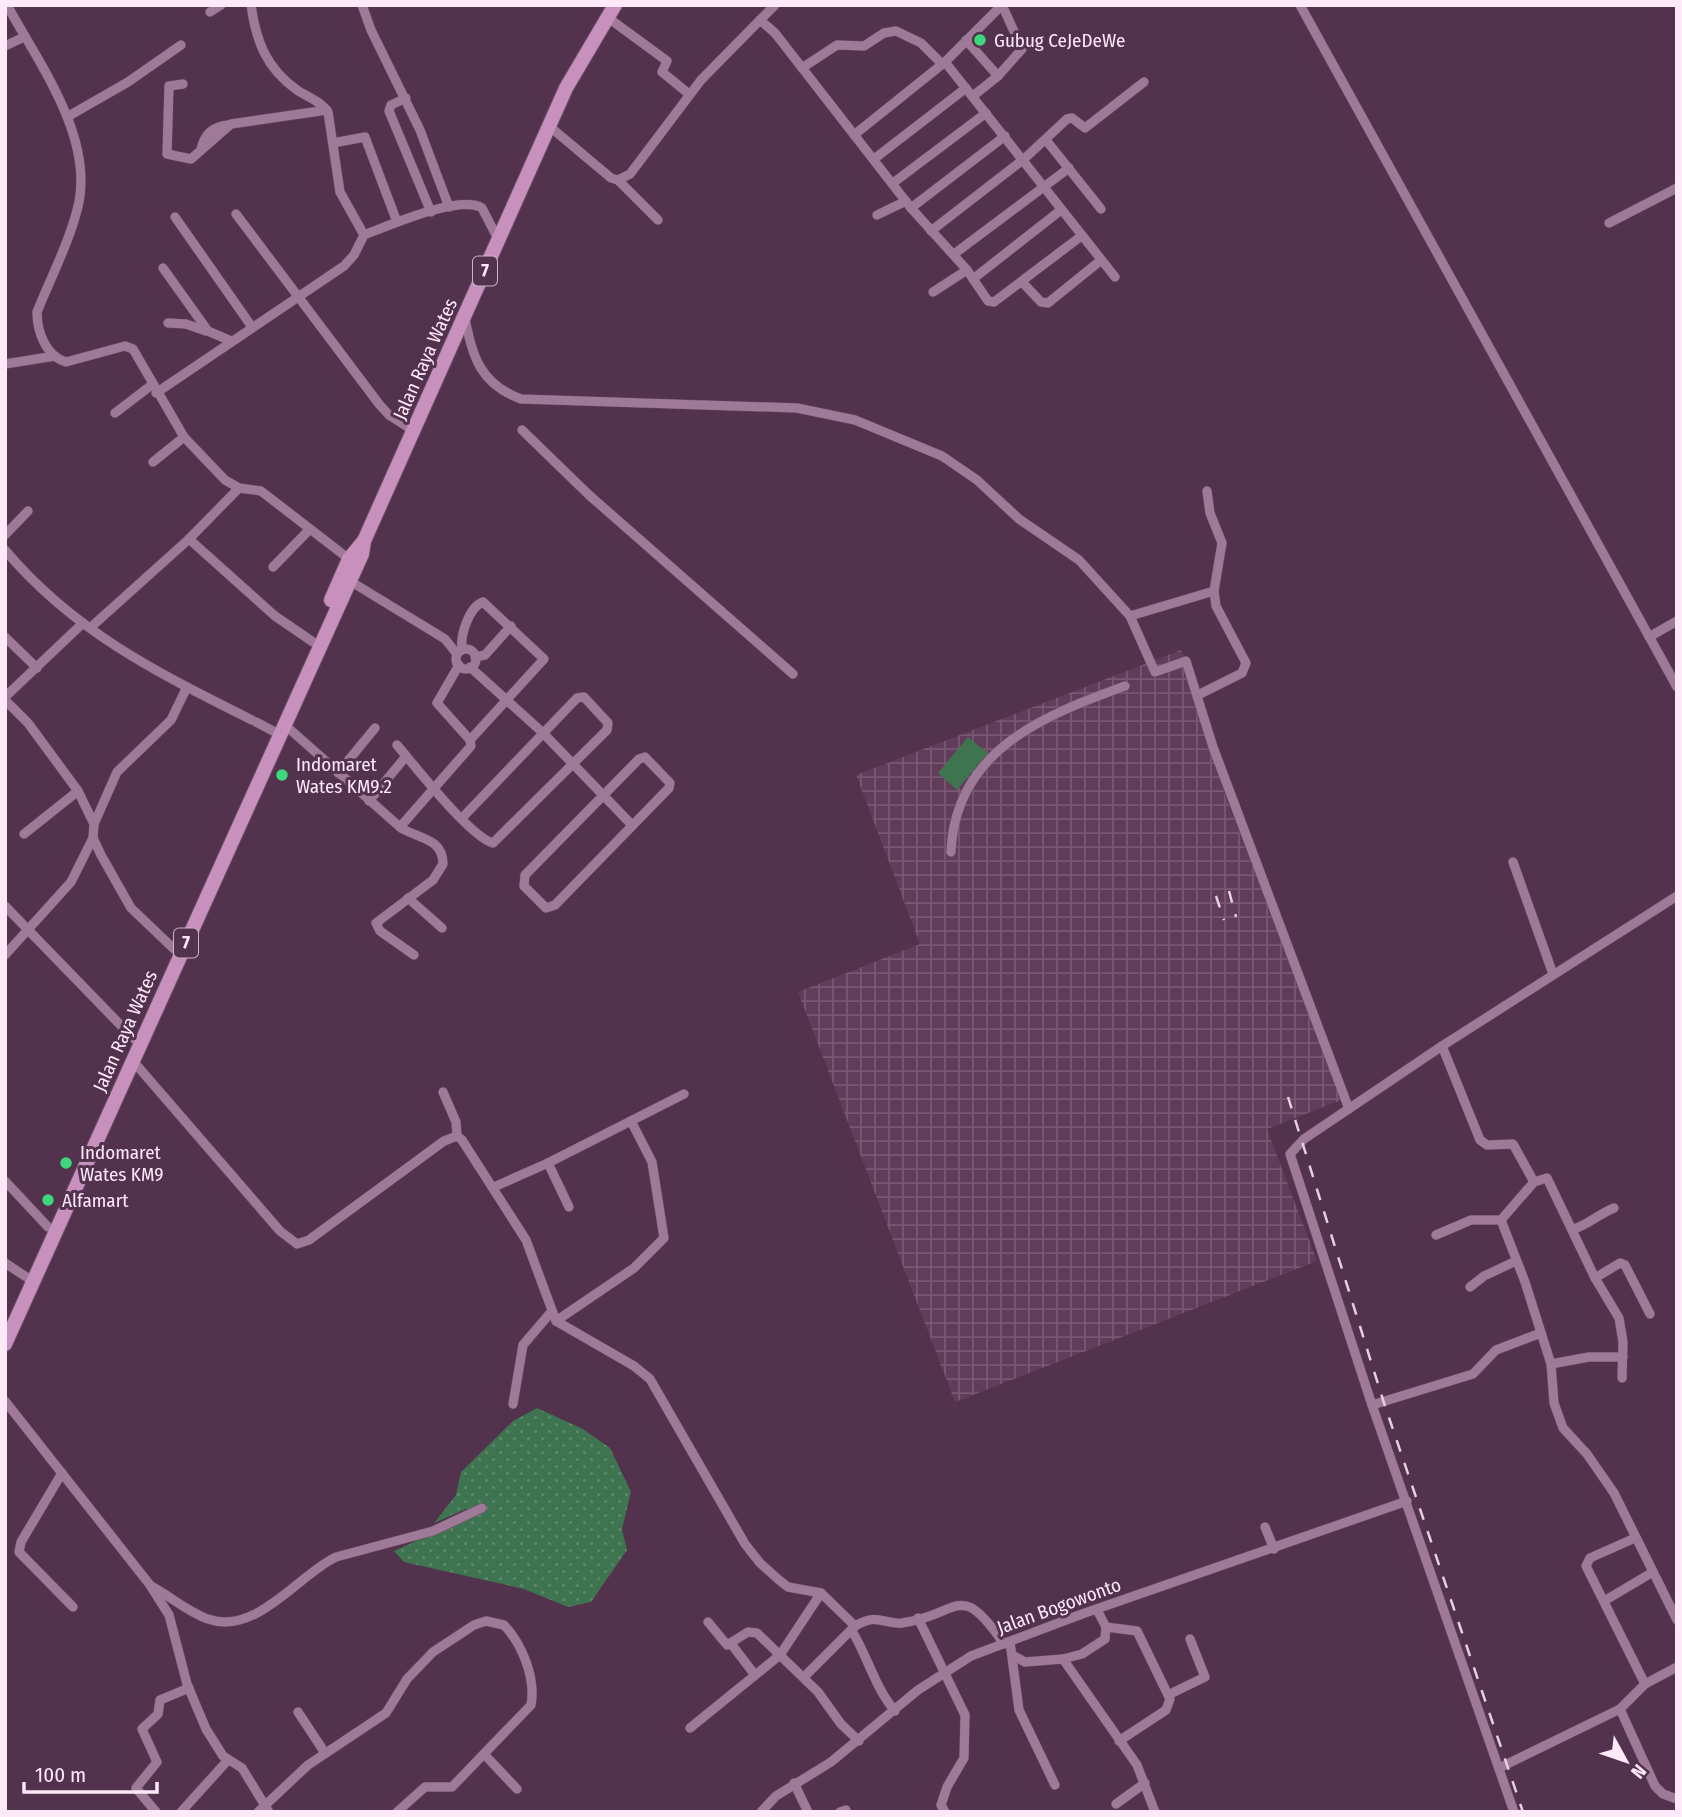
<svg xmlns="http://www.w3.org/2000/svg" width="1682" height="1817" font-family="'Fira Sans Condensed',sans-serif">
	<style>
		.industrial { fill: url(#industrial-grid) }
		.grass { fill: url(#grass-dots) }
		.pitch { fill: #3f7450 }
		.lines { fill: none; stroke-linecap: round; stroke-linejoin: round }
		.minor-casing { stroke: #6b4f66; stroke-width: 10 }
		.trunk-casing { stroke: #6b4f66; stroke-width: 16 }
		.minor { stroke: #9f7a98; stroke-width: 9 }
		.trunk { stroke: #c790bd; stroke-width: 14 }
		.rail { stroke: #e6cfe1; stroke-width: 2.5; stroke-dasharray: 12 12; stroke-linecap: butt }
		.poi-dot { fill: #3dd77e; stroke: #52324d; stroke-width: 2.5 }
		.labels { text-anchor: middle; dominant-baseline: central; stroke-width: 6; stroke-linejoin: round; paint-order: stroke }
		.shield { fill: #52324d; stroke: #cab2c5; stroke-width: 2 }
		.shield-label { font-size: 18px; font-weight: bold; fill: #fee9f9 }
		.poi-label { font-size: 19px; fill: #fee9f9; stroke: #52324d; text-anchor: start }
		.street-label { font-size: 19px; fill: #fee9f9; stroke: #52324d }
	</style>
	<defs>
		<pattern id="industrial-grid" width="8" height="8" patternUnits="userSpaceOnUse" patternTransform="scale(1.75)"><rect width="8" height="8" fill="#613c5b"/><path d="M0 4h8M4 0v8" fill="none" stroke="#795873"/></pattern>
		<pattern id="grass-dots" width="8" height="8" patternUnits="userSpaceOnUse" patternTransform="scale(1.75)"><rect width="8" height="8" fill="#3f7450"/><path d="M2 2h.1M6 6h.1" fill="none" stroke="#5c886a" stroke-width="1.8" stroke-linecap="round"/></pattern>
	</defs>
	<rect width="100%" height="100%" fill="#52324d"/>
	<path class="industrial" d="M1181,650l44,145 117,305 -75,29 50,132 -362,141 -157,-410 122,-48 -64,-169z"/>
	<path class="grass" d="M537,1408l46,21 27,19 21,44 -9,37 5,21 -36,52 -23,5 -44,-18 -120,-27 -10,-11 79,-36 -1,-5 -6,-1 -32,14 22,-28 5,-23 52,-51z"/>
	<path class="pitch" d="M968,737l20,16 -31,37 -19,-17z"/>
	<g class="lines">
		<defs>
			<g id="minor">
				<path d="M7,5c31,57 85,129 72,197 -8,37 -28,75 -42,110 0,20 9,44 29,50l59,-16 8,3 51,88 41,43 14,8 22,3 88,68"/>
				<path d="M251,5c5,36 15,63 46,85 10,7 24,11 31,22l12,80 24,43"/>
				<path d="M362,5l9,25 49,100 29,77"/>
				<path d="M1300,5l377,682"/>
				<path d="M210,12l11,-7"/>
				<path d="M607,17l60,44 -5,11 27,22"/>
				<path d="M760,20l15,-15"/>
				<path d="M966,40l32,36 24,-27 -20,-44"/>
				<path d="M5,46l19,-9"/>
				<path d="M945,62l170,215"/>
				<path d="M802,68l35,-23 27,1 20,-13 12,-2 25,12 21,21"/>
				<path d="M183,84l-14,2 -2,68 24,5 40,-35 96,-14"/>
				<path d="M973,96l25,-20"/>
				<path d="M406,98l-15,7 -2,6 42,101"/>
				<path d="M67,117l61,-35 53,-37"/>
				<path d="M549,126l62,52 7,2 12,-6 71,-94 59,-60 15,13 136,175 56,62 21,31 6,1 86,-65"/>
				<path d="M854,135l91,-73 56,-56"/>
				<path d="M1046,140l55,69"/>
				<path d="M333,143l32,-6 32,85"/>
				<path d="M201,150c3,-16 12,-24 28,-25"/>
				<path d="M874,159l92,-71"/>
				<path d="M618,180l40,40"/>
				<path d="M893,183l93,-70"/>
				<path d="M911,208l94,-72"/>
				<path d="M236,214l143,190 10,11 25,16"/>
				<path d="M877,215l29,-14"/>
				<path d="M175,217l77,110"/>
				<path d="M1609,223l68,-35"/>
				<path d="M931,231l93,-72 43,-40 5,-1 13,10 59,-46"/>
				<path d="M954,254l115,-86"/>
				<path d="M163,268l45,63 23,10"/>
				<path d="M973,279l88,-69"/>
				<path d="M1022,282l19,20 7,1 52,-42"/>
				<path d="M933,292l34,-22"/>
				<path d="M465,319c8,38 15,65 56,80l276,9 58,12 87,36 35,24 42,39 60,41 51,56 84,-25"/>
				<path d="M168,323l18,1 20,7"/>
				<path d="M5,364l50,-8"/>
				<path d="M156,393l188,-127 10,-11 10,-20c24,-9 96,-41 118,-27l17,33"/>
				<path d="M115,413l38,-29"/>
				<path d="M522,430l67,65 204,179"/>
				<path d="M153,462l31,-25"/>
				<path d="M5,535l23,-24"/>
				<path d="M189,539l86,77 38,26"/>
				<path d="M5,550c69,82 153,123 247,170"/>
				<path d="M273,567l36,-37"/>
				<path d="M350,581l95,58 12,15"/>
				<path d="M1130,616l25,56 31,-11 27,86 136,362"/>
				<path d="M90,628l99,-89 50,-51"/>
				<path d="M5,637l32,31"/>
				<path d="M1649,637l28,-16"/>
				<circle cx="466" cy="659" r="10"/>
				<path d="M462,650c-2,-15 7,-43 21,-48l61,57 -74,81"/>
				<path d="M475,657l10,-2 26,-29"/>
				<path d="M470,667l72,65 90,93"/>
				<path d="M1198,695l44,-22 4,-10 -30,-57 -2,-15 8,-48 -12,-30 -3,-22"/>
				<path d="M5,697l78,-74"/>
				<path d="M5,700l23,23 50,68 16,33 -1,14 8,17 30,53 43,41"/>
				<path d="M256,722l17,9"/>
				<path d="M285,725l116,103c18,11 42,10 42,36l-10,16 -57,43 4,8 34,24"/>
				<path d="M397,745c18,21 73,92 96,98l114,-113 1,-7 -24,-26 -7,1 -115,120"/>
				<path d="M645,757l25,26 -1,5 -114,117 -9,3 -22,-22 1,-11 114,-116z"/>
				<path d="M338,773l37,-45"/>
				<path d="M369,801l34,-41"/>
				<path d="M94,824l23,-52 54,-52 16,-33"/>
				<path d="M400,827l71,-81 -1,-6 -33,-37 22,-38"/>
				<path d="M24,834l54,-43"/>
				<path d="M951,852c4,-101 91,-136 174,-166"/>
				<path d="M1513,862l40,112"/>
				<path d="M408,898l34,30"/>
				<path d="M5,906l129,133"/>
				<path d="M5,955l66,-73 22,-44"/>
				<path d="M133,1061l147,170 17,13 12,-4 135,-99 13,-5 5,4 64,100 30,81 78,45 16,13 95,165 15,19 19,17 9,7 33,6 34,33c24,-14 28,-1 47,-3 58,-7 56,-46 102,21"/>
				<path d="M443,1092l13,30 1,14"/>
				<path d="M548,1163l21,44"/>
				<path d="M5,1181l43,46"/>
				<path d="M1534,1182l13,-4 48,100 24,40 4,24 -1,36"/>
				<path d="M494,1187l54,-24 136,-69"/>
				<path d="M1501,1220l24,62 26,82 3,39 9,25 24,26 27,39 63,127"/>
				<path d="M1574,1229c15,-5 25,-15 40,-21"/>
				<path d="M1436,1235l35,-15h30l33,-38 -21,-38 -26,1 -7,-5 -38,-94"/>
				<path d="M5,1263l29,19"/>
				<path d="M1595,1278l25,-15 5,2 25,49"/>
				<path d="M1470,1287l14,-11 32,-15"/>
				<path d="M556,1321l78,-53 30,-30 -12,-76 -21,-41"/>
				<path d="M1551,1364l38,-7h34"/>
				<path d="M5,1401l145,184 19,30 18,69 19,45 17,27 19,12 27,44"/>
				<path d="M513,1404l10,-59 29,-34"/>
				<path d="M1372,1405l101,-31 23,-24 45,-17"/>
				<path d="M62,1473l-41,69 -2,10 54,55"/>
				<path d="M1265,1527l9,22"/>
				<path d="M1635,1538l-45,20 -4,8 59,118"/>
				<path d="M151,1586c19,10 37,26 57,33 48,17 90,-44 128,-62l97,-26 49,-23"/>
				<path d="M1604,1601l49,-29"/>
				<path d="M1097,1610l9,17 -1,12 -23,15 -19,5 74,106 18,47"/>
				<path d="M918,1618l47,97 -1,43 -17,29 -6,18 4,7"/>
				<path d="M708,1622l19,23 21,-13 9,1 61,59 23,32 18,17"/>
				<path d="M1106,1627l31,4 33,68 -4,11 -47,31"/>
				<path d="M852,1631c16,26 23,57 43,80"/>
				<path d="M1010,1642l9,68 36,75"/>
				<path d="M732,1645l23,30"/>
				<path d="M1012,1655l13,7 38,-3"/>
				<path d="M804,1677l50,-50"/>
				<path d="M1168,1695l37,-18 -15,-38"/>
				<path d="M1620,1709l35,77 8,8 14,5"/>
				<path d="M298,1712l27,41"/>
				<path d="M690,1728l90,-73 41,-62"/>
				<path d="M484,1754l33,35"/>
				<path d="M1499,1768l121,-59 25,-25 32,-17"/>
				<path d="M794,1783l14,29"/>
				<path d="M1116,1804l29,-21"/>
				<path d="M156,1812l-20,-24 21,-26 -15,-33 16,-15 2,-14 29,-12"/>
				<path d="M181,1812l47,-52"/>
				<path d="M258,1812l50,-47 78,-52 21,-34 26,-27 41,-27 12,-4 18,4c18,19 32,53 27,80l-79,82h-27l-28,25"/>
				<path d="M761,1812l15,-16 55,-34 87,-72 53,-34 111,-42 325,-113"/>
				<path d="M840,1812l6,-2"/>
				<path d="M1514,1812l-142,-407 -82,-251 14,-15 138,-93 235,-150"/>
			</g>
			<g id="trunk">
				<path d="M331,600l18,-41 14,-17"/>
				<path d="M5,1344l357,-790 2,-13 202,-453 49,-83"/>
			</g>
		</defs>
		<use href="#minor" class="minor-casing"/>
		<use href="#trunk" class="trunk-casing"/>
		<use href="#minor" class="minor"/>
		<use href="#trunk" class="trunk"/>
		<g class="rail">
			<path d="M1229,891l7,26"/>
			<path d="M1216,896l8,24"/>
			<path d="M1288,1097l96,306 139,409"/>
		</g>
	</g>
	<g class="poi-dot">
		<circle cx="980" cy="40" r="7"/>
		<circle cx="282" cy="775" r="7"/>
		<circle cx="66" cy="1163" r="7"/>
		<circle cx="48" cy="1200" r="7"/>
	</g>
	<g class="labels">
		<g class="shield">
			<rect x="473" y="256.5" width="24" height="29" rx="5"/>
			<rect x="174" y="928.5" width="24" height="29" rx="5"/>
		</g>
		<g class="shield-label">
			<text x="485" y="271">7</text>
			<text x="186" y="943">7</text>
		</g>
		<g class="poi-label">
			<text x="994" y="40">Gubug CeJeDeWe</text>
			<text x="296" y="764">Indomaret<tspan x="296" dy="22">Wates KM9.2</tspan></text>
			<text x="80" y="1152">Indomaret<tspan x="80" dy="22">Wates KM9</tspan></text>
			<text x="62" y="1200">Alfamart</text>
		</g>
		<g class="street-label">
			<text transform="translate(425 359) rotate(-66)">Jalan Raya Wates</text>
			<text transform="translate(125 1031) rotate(-66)">Jalan Raya Wates</text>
			<text transform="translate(1059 1606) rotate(-20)">Jalan Bogowonto</text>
		</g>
	</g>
	<rect width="1682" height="1817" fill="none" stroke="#fee9f9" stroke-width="14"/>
	<g transform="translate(1626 1761) rotate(130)" stroke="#52324d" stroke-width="5" paint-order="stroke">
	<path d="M0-5L12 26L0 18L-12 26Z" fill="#fee9f9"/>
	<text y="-10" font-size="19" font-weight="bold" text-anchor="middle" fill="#fee9f9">N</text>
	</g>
	<path d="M24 1782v10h133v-10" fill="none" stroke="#fee9f9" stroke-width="3.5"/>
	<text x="35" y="1782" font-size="21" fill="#fee9f9" stroke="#52324d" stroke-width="5" paint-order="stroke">100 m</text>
</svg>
